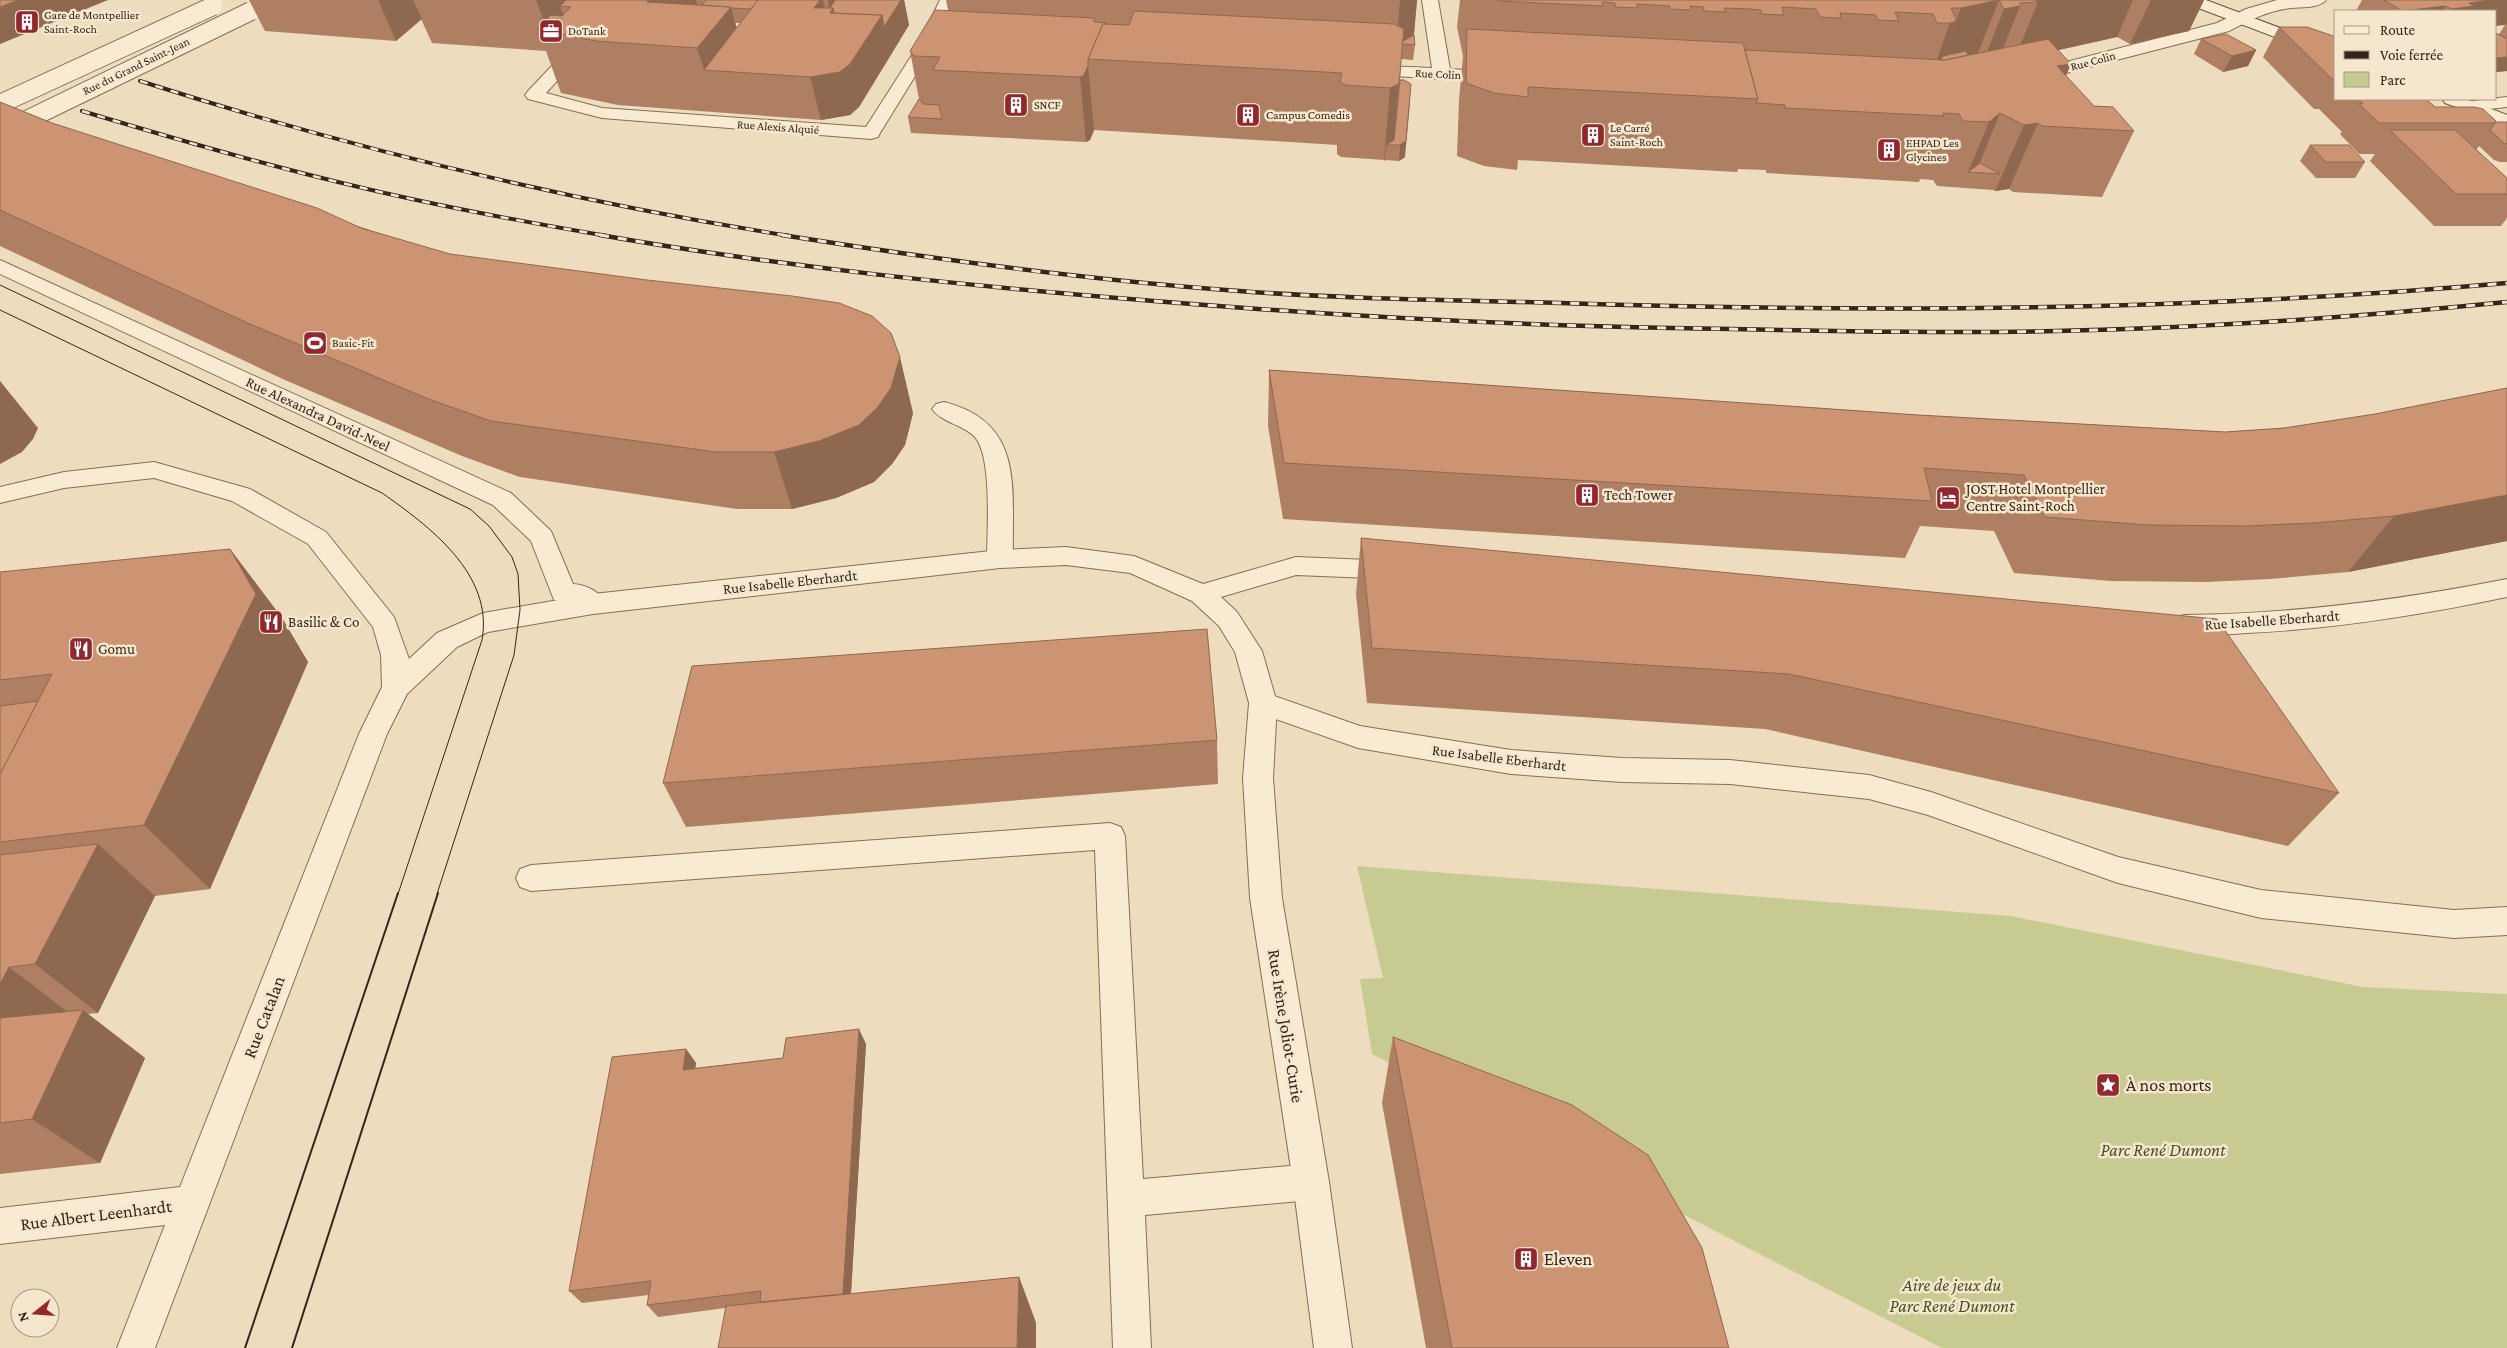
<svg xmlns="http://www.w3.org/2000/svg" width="2507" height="1348" font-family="'Crimson Pro',serif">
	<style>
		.green { fill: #c7cb92 }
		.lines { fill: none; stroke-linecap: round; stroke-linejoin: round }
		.service-casing { stroke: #856d57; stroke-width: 2 }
		.pedestrian-casing { stroke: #856d57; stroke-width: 2 }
		.minor-casing { stroke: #856d57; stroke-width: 2 }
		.secondary-casing { stroke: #674e3a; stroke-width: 2 }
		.service { fill: #f9ebd1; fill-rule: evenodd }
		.pedestrian { fill: #f9ebd1; fill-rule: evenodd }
		.minor { fill: #f9ebd1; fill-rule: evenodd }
		.secondary { fill: #f9ebd1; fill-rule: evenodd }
		.tram-far1 { stroke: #35261b; stroke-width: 1 }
		.tram { stroke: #35261b; stroke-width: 2 }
		.rail-far1-casing { stroke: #35261b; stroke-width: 4 }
		.rail-casing { stroke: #35261b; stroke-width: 4.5 }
		.rail-far1 { stroke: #f5e7cd; stroke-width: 2.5; stroke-dasharray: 8; stroke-linecap: butt }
		.rail { stroke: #f5e7cd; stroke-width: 3; stroke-dasharray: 9; stroke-linecap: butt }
		.service-bridge-casing { stroke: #856d57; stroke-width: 20; stroke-linecap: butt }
		.service-bridge { stroke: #f9ebd1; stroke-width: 18 }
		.wall { fill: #af7f63; fill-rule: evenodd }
		.shaded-wall { fill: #8f6850 }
		.building { fill: #cc9473; stroke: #8f6850 }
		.labels { text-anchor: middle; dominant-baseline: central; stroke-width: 5; stroke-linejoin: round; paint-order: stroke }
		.far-poi-label { font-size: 12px; fill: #35261b; stroke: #f5e7cd; text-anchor: start }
		.far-street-label { font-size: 12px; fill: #35261b; stroke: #f5e7cd }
		.street-label { font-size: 15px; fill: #35261b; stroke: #f5e7cd }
		.poi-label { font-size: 15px; fill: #35261b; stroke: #f5e7cd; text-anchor: start }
		.near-street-label { font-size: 18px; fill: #35261b; stroke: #f5e7cd }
		.near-poi-label { font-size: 18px; fill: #35261b; stroke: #f5e7cd; text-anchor: start }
		.near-park-label { font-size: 18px; font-style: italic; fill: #485122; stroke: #f5e7cd }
	</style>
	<rect width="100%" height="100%" fill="#edddbe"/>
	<path class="green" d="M1357,866l654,50 352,71 144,7v354h-565l-570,-294 -12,-75 23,-1z"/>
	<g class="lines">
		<defs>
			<g id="service">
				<path d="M944,402c83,21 67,89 69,157l-4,6 -9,3 -9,-3 -4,-6c0,-27 6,-104 -13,-123 -11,-11 -33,-14 -42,-27l4,-5z"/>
				<path d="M1110,823l11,4 4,9 18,343 168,-15 13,5 5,13 -5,13 -13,5 -166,15 6,133h-38l-18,-498 -564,41 -11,-4 -4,-9 4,-9 11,-4z"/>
			</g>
			<g id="pedestrian">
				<path d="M0,260l511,233 40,38 22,53c14,1 26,7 33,20l-4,7c-13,4 -16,-2 -27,-7 -6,-3 -15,-2 -21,-4l-23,-59 -38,-36 -493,-231z"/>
				<path d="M1263,692l97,34 151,24 111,8 108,2 139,15 62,17 187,65 143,33 193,20 53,-3v28l-53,3 -193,-20 -143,-35 -190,-68 -59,-16 -139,-15 -108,-2 -111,-8 -153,-26 -105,-37 -4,-8 4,-8z"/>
			</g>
			<g id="minor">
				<path d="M614,0h17l-85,93 56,15 264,19 51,-80 23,-47h16l-23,47 -53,86 -2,4 -7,2 -269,-21 -74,-19 -3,-4 3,-4z"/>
				<path d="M1422,0h16l12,69 48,3 6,1 3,4 -3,4 -6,1 -140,-8 -3,-4 3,-4 6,-1 68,3z"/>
				<path d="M2326,0c-6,8 -24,7 -34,8 -23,2 -42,12 -63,23l-190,49h-12l-3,-4 3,-4 190,-49 29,-14 31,-9z"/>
				<path d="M2507,97v10l-36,4 -6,-1 -3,-4 3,-4z"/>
				<path d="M154,462l96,27 76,43 68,85 15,42 28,-26 46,-20 110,-19 407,-44 66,-3 68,9 69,28 93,-27 99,4 9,3 4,6 -4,6 -9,3 -99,-4 -75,22 16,15 25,39 15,52 -4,75 9,120 47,284 23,166h-38l-21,-166 -43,-284 -7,-120 6,-75 -14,-51 -16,-26 -27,-25 -62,-28 -64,-8 -66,3 -407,46 -105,18 -31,15 -50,47 -20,40 -232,614h-38l48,-123 -165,19v-36l180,-21 179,-453 23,-47 -1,-32 -8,-28 -65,-83 -76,-43 -78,-23 -90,10 -64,15v-16l64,-15z"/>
				<path d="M2507,579v18c-86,18 -173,32 -260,36 -23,1 -50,6 -72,-1l-4,-7 4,-7 9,-3c109,-1 216,-15 323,-36z"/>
			</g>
			<g id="secondary">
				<path d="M2183,0h23l130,49v11l-151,-57z"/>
				<path d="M2442,99h24l41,16v11l-62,-23z"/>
			</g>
		</defs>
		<use href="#service" class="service-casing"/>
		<use href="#pedestrian" class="pedestrian-casing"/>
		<use href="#minor" class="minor-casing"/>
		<use href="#secondary" class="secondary-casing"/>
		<use href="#service" class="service"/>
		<use href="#pedestrian" class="pedestrian"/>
		<use href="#minor" class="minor"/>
		<use href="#secondary" class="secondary"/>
		<g class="tram-far1">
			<path d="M0,285l470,224 19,17 23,31 6,17 2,36 -6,45 -77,239"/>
			<path d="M0,310l382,183c47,33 112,81 100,147l-84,254"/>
		</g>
		<g class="tram">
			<path d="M245,1348l153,-455"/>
			<path d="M292,1348l146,-455"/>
		</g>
		<defs>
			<g id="rail-far1">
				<path d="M140,81c213,68 429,120 650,155"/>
				<path d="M82,111c93,28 186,55 281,77 80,19 162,34 244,48"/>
			</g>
			<g id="rail">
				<path d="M600,235c183,32 368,51 554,66 172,14 344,24 518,27 128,2 256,6 384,3 151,-3 301,-14 451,-29"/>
				<path d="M782,235c151,24 304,45 457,56 107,8 214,9 321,12 316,10 632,8 947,-20"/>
			</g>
		</defs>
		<use href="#rail-far1" class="rail-far1-casing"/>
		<use href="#rail" class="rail-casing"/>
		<use href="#rail-far1" class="rail-far1"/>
		<use href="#rail" class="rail"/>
		<defs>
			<g id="service-bridge">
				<path d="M0,104l213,-98"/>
				<path d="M0,133l251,-122"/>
			</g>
		</defs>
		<use href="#service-bridge" class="service-bridge-casing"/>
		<use href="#service-bridge" class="service-bridge"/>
	</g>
	<g class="wall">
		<path d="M249,0h655l5,25 -50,82 -9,8 -29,5 -203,-15 -57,-12 -15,-42 -114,-8 -11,-24 -25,22 -131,-10zM735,23h5l-3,5z"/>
		<path d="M946,0h471l-3,35 1,10 -2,15 -12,-1 -1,21 5,77 -6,4 -58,-4 -4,-3v-9l-243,-15 -4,10 -4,2 -175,-9 -3,-16 11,-18 -9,-48 38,-41z"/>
		<path d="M1460,0h744l-15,31 -59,13 -13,-7 -59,13 13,14 -5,12 28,30 40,25 -32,66 -89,-5 -4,-3 -14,2 -2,-1 -56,-4 -4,-6 -13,-1 -1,3 -153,-9v-3l-28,-1 -1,3 -219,-12 -1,10 -33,-4 -27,-10 2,-56 4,-44 -6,-29z"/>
		<path d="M2362,0h145v71l-11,1v-39l3,1 6,-9 -9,-14h-140z"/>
		<path d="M2279,27l57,10v62h90l9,8 61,15h11v40h-7l-6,-2 -15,-14 -3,4 31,28v40l-6,8h-67l-64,-65 5,-7h-16l-19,-20 2,-2 -23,-23h-5l-51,-52z"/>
		<path d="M2201,39l55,11 -8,16 -25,6 -29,-18z"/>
		<path d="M0,102l52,21 861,290 -8,32 -13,19 -18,18 -38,16 -44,11h-55l-217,-32 -58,-21 -177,-76 -285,-134z"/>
		<path d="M2310,145l55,17 -10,16h-39l-16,-17z"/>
		<path d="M1269,370l649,45 307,17 59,-4 91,-14 132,-26v153l-159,31 -78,7 -64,3 -95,-1 -97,-8 -20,-42 -74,-5 -15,32 -622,-39 -15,-93z"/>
		<path d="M1361,538l978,255 -51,53 -523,-117 -398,-26 -11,-109z"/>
		<path d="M230,549l52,69 26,44 -98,227 -55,7 -57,117 -10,1 57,44 -45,105 -100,11v-602z"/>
		<path d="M1217,740l1,44 -532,43 -23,-44z"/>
		<path d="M1393,1037l336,311h-303l-44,-245z"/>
		<path d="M866,1044l-15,250 168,-17 17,46 -311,-15 -67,9 -11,-12 2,-10 -67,8 -13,-12 117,-242 10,14 -1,5 88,-10z"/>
	</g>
	<g class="shaded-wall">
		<path d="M18,0h90l-108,44v-37z"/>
		<path d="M378,0h35l9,19 -26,22z"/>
		<path d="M536,0h67l-32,7 -11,-1 11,30 -23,-5z"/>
		<path d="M648,0h48l6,22 -55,-20z"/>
		<path d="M820,0h3l4,20 -13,-12z"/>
		<path d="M828,0h32l-16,25 -14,-13z"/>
		<path d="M901,0h3l5,25 -50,82 -9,8 -29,5 -11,-43 72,-62z"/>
		<path d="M1400,0h17l-4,44h-11l-8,101h-8l-1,15 -1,1 6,-73 5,-29z"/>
		<path d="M1999,0l-25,63 -33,-3 20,-52z"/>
		<path d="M2033,0h100l-16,37 -103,23 24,-58z"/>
		<path d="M2151,0h53l-15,31 -59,13z"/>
		<path d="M2492,0h15v25l-2,-1v1l-9,1v-15h-46l2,-2 17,-6z"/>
		<path d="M2020,6l-25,63 -16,3 25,-63z"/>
		<path d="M2445,6l-3,5h-39z"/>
		<path d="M731,7l17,63h-44l-7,-22z"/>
		<path d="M1956,19l-23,63 -6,5 23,-64z"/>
		<path d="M2256,50l-8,16 -25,6 9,-16z"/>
		<path d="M2507,57v14l-11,1v-14z"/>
		<path d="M2071,64l-27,61 13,-59z"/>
		<path d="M1088,66l6,64 -4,10 -4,2 -6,-65z"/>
		<path d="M1410,100l-5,57 -6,4 1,-16z"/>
		<path d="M2000,113l-24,59h-8l21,-50z"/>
		<path d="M2038,123l-29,66 -14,2 29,-66z"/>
		<path d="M900,357l13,56 -8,32 -13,19 -18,18 -38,16 -44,11 -18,-57z"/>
		<path d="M0,381l38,47 -5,11 -11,13 -22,12z"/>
		<path d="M2507,495v46l-159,31 46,-56z"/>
		<path d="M230,549l52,69 26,44 -98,227 -66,-64z"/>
		<path d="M98,844l57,52 -57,117 -63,-49z"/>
		<path d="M9,967l64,49 -73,17v-49z"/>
		<path d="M83,1010l62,48 -45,105 -68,-44z"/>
		<path d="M859,1029l7,15 -18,298 -8,-11z"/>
		<path d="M686,1049l10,14 -3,21 -10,-14z"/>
		<path d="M1019,1277l17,46v25h-19z"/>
	</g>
	<g class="building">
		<path d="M0,0h18l-18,7z"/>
		<path d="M566,0h82l-1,2 84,5 -34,41 -101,-7 -59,-12 14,-14 11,1 9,-9 -11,-1z"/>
		<path d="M706,0h52l-7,9 -20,-1v-1l-29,-2z"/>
		<path d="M758,0h62l-6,8h19l-3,5 52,2 -32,49 -10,8 -30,5 -106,-7z"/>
		<path d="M835,0h66l-17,27 -2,-12 -48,-2 -1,-5h-3z"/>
		<path d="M1497,0h538l3,2 -18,1v3l-16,3 -5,-9 -38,8h-10l5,11 -1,3 -5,1h-13l-4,-9 -38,-2 4,9 -22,-1 -1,-5 -36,-2 1,5 -21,-1 -4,-8 -34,-2 2,8 -22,-1 -1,-4 -11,-1 -26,-1 2,4 -22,-1 -1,-4 -13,-1 1,4 -21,-1v-3l-33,-2v4l-22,-1v-4l-13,-1 1,4 -104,-5z"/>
		<path d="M2384,0h108l-23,3 5,3 -22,3 -7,-3 -42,5z"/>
		<path d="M935,10l159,8v4l13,1 -1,1h-3l-15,35v7l-4,9 -4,2 -147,-7 7,-13 -26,-1 -4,-5z"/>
		<path d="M1134,11l260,13 10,5 -5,55 -9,4 -45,-3 -5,-3 2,-9 -254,-14 15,-35 26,1z"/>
		<path d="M2279,27h28l29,10v42h-4z"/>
		<path d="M1467,29l276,14 15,56 -230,-12v10l-34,-4 -28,-10z"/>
		<path d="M2496,33l11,6v18l-11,1z"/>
		<path d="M2226,34l30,16 -24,6 -31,-17z"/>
		<path d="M1414,35l1,10 -13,-1 1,-3z"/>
		<path d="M2048,39l23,25 -14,2 37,40 19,1 21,24 -92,-5 -4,-3 -14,2 -24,-12 -11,9 -26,-1 -4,-7 -16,-1 1,3 -159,-8v-3l-29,-2 2,-4 -13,-49 200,10z"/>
		<path d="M1966,51l2,4 -23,5h-4l2,-4z"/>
		<path d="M1400,80h4l7,4 -5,57 -6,4h-14l8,-5z"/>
		<path d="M919,99l4,5 16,1 3,14 -34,-2z"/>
		<path d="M2358,99h68l9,8h39l9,2 13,12 -1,2h-116l-20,-19h4z"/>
		<path d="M0,102l52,21 265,85 44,20 89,26 197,26 145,16 47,7 33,13 19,17 9,24 -9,31 -14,20 -18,17 -40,16 -45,11h-58l-225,-31 -60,-21 -181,-76 -250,-114z"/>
		<path d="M2496,122h11v22h-2l-15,-14z"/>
		<path d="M2390,130h65l52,48v16h-51z"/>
		<path d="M2310,145h39l16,17h-39z"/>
		<path d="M1980,163l20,11 -32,-2z"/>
		<path d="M1269,370l649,45 307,17 59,-4 91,-14 132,-26v107l-113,21 -81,7 -67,3 -99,-1 -102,-8 -21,-42 -100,-7 8,33 -648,-38z"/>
		<path d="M1361,538l856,81 122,174 -550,-119 -417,-26z"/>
		<path d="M230,549l26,45 -112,231 -144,17v-68l52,-100 -52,6v-108z"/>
		<path d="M1207,629l10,111 -554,43 29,-117z"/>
		<path d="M38,701l-38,73v-68z"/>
		<path d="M98,844l-63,120 -26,3 -9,17v-129z"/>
		<path d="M83,1010l-51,109 -32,4v-105z"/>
		<path d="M859,1029l-16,265 -83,8 1,-11 -114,14 4,-24 -82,10 43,-234 74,-8 -3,21 100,-12 3,-20z"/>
		<path d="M1393,1037l179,68 76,50 54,93 27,100h-277z"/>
		<path d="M1019,1277l-2,71h-299l8,-42z"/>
	</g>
	<defs>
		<symbol id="building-square" viewBox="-11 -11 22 22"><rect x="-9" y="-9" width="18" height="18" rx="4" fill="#94272d" stroke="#f5e7cd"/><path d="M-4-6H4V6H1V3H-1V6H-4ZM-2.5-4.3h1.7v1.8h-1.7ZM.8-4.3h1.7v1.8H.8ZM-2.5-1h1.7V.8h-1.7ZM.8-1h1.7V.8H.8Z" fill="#fff"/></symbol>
		<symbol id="office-square" viewBox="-11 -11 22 22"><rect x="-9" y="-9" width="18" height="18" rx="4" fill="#94272d" stroke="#f5e7cd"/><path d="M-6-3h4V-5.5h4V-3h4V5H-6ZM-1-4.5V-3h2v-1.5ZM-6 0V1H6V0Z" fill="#fff"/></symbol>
		<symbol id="stadium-square" viewBox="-11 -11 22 22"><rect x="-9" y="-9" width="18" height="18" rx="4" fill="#94272d" stroke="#f5e7cd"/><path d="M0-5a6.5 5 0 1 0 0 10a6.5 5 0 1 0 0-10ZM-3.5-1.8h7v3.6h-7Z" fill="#fff"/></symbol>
		<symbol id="hotel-square" viewBox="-11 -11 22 22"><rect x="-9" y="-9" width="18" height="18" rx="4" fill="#94272d" stroke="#f5e7cd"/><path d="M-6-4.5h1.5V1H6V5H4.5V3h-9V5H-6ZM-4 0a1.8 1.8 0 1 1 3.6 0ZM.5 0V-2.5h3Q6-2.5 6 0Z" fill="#fff"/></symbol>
		<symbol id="restaurant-square" viewBox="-11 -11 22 22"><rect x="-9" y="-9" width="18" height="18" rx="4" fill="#94272d" stroke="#f5e7cd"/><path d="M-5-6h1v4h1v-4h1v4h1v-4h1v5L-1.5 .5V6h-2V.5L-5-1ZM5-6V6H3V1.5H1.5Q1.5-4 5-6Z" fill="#fff"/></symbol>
		<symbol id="sight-square" viewBox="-11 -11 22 22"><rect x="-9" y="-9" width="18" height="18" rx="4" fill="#94272d" stroke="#f5e7cd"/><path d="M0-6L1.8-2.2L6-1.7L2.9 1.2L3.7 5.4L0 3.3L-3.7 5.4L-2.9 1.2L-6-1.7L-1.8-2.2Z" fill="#fff"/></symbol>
	</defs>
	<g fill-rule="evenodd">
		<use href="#building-square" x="13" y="8" width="28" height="28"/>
		<use href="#office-square" x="537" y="17" width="28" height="28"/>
		<use href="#building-square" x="1002" y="91" width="28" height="28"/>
		<use href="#building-square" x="1234" y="101" width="28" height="28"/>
		<use href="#building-square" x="1579" y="121" width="28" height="28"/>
		<use href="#building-square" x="1875" y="136" width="28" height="28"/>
		<use href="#stadium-square" x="301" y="329" width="28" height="28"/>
		<use href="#building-square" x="1573" y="481" width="28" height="28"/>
		<use href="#hotel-square" x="1934" y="484" width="28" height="28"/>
		<use href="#restaurant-square" x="257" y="608" width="28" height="28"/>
		<use href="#restaurant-square" x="67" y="635" width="28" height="28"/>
		<use href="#sight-square" x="2094" y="1071" width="28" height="28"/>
		<use href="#building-square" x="1512" y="1245" width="28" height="28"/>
	</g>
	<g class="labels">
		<g class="far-poi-label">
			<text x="44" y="15">Gare de Montpellier<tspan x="44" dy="14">Saint-Roch</tspan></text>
			<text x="568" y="31">DoTank</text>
			<text x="1034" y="105">SNCF</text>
			<text x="1266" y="115">Campus Comedis</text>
			<text x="1610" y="128">Le Carré<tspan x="1610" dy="14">Saint-Roch</tspan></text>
			<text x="1906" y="143">EHPAD Les<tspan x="1906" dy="14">Glycines</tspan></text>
			<text x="332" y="343">Basic-Fit</text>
		</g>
		<g class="far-street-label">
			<text transform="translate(2093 61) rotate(-15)">Rue Colin</text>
			<text transform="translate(136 66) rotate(-26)">Rue du Grand Saint-Jean</text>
			<text transform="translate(1438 74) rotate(3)">Rue Colin</text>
			<text transform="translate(778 127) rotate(4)">Rue Alexis Alquié</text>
		</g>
		<g class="street-label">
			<text transform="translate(318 414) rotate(25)">Rue Alexandra David-Neel</text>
			<text transform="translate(790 582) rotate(-6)">Rue Isabelle Eberhardt</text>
			<text transform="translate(2272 620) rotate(-4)">Rue Isabelle Eberhardt</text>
			<text transform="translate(1499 758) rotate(7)">Rue Isabelle Eberhardt</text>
		</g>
		<g class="poi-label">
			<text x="1966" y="489">JOST Hotel Montpellier<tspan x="1966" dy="17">Centre Saint-Roch</tspan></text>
			<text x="1604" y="495">Tech Tower</text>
			<text x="288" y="622">Basilic &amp; Co</text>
			<text x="98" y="649">Gomu</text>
		</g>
		<g class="near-street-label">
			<text transform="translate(264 1017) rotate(-69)">Rue Catalan</text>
			<text transform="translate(1286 1026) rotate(81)">Rue Irène Joliot-Curie</text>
			<text transform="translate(96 1215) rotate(-7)">Rue Albert Leenhardt</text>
		</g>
		<g class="near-poi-label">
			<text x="2126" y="1085">À nos morts</text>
			<text x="1544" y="1259">Eleven</text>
		</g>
		<g class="near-park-label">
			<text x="2163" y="1150">Parc René Dumont</text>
			<text x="1952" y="1285">Aire de jeux du<tspan x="1952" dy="21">Parc René Dumont</tspan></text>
		</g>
	</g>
	<rect x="2334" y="10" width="162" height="90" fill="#f5e7cd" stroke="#a89a86"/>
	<rect x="2344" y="26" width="25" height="8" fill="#f9ebd1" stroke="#a89a86"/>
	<text x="2380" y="35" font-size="15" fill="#35261b">Route</text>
	<rect x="2344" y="51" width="25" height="8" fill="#35261b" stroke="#a89a86"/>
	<text x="2380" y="60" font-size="15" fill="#35261b">Voie ferrée</text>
	<rect x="2344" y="72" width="25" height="15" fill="#c7cb92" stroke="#a89a86"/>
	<text x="2380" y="85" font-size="15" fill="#35261b">Parc</text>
	<g transform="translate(35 1313) rotate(253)"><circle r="24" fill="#f5e7cd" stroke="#a89a86"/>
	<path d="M0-4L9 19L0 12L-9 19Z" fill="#94272d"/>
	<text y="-8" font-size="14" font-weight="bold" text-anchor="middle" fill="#35261b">N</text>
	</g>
</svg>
